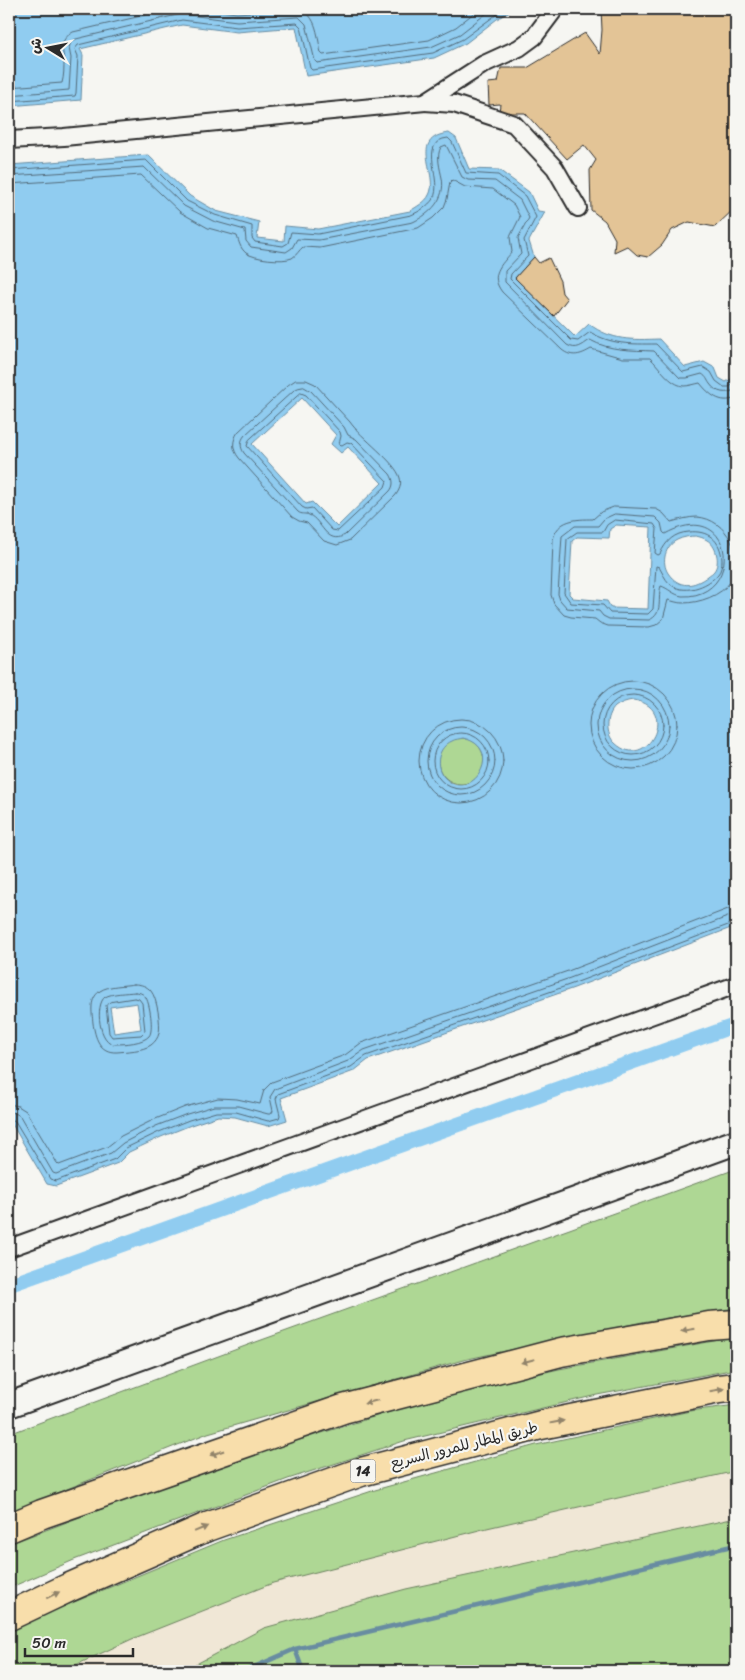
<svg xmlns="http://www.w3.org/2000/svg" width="745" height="1680" font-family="Sriracha,'Playpen Sans Arabic',sans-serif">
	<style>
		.built { fill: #f0e7d6 }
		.green { fill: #aed794; stroke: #6c8160 }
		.water { fill: #90ccf0; stroke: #688ca1; fill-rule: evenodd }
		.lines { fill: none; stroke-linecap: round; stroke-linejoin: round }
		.shore { stroke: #536b7a; stroke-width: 1 }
		.stream { stroke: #688ca1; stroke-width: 4.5 }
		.canal { stroke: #90ccf0; stroke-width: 15 }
		.building { fill: #e3c496; stroke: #2b2b2b }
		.street-casing { stroke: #2b2b2b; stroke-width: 20 }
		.secondary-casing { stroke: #2b2b2b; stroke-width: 28 }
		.highway-casing { stroke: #2b2b2b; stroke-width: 31 }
		.street { stroke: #f6f6f2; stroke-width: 16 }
		.secondary { stroke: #f6f6f2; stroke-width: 24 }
		.highway { stroke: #f8deab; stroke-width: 28 }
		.oneway { fill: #92846b }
		.labels { text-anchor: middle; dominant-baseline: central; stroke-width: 4.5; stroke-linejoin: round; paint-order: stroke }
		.shield { fill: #f6f6f2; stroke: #686867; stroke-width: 1 }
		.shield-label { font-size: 14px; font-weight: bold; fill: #2b2b2b }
		.street-label { font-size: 15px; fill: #2b2b2b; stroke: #f6f6f2 }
	</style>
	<rect width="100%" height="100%" fill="#f6f6f2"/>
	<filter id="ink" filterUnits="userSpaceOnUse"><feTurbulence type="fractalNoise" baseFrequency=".02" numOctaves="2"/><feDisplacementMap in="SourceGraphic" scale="10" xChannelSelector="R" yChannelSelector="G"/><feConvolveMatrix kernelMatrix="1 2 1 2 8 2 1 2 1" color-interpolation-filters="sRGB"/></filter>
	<g filter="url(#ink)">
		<path class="built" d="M736,1464v207h-685l178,-78z"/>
		<g class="green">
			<circle cx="461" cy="761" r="23"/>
			<path d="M736,1169v139l-89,13 -184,39 -255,73 -199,79v-78l247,-92z"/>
			<path d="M736,1337v32l-139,26 -193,46 -116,38 -214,81 -65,28v-44l200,-76 232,-72 118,-27z"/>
			<path d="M736,1405v66l-249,57 -214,55 -141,56 -69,32h-54v-42l215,-89 151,-50 161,-45 154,-34z"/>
			<path d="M736,1518v153h-553l81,-43 142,-39z"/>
		</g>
		<g class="water">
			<path d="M9,9h504l-16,10 -31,24 -32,15 -128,18 -10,-49 -59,5 -55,-7 -102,24 3,6 -2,45 -72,6z"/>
			<path d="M449,133l7,5 13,31 30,1 30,22 9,19 7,1 -16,29 5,16 -19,21 60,59 14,-13c23,17 43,16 70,15l26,28 19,-5 11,6 4,10 7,4 10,-6v550l-162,62 -206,72 -14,11 -73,27 6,22 -19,6 -33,-9 -17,-1 -27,9 -30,12 -32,15 -11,11 -62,23 -9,-2 -38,-65v-954l139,-10 42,41 26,15 43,11 -2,16 27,3 1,-15 33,3 92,-18c6,-4 16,-9 19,-16 11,-20 -22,-57 20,-62zM302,398l34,37 -5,9 10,9 7,-6 34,36 -45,44 -25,-25 -6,2 -54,-60zM616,525l35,2 -3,82 -37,-1 -4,-7 -34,-3 -4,-4 3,-53 5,-4 32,1 1,-9zM696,536c4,1 8,2 11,4 9,5 14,22 7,31 -1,2 -4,3 -6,5 -14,11 -29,13 -40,-3 -7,-11 -3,-27 9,-33 6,-3 13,-4 19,-4zM633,700c48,6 14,74 -18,43 -10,-9 -9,-27 0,-36 5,-4 11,-6 18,-7zM463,738c44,10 8,68 -19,39 -10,-11 -6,-30 8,-36 3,-2 8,-2 11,-3zM137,1003l4,26 -27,4 -4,-26z"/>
		</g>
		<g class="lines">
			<g class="shore">
				<path d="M202,9l35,4 57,-4c23,1 23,26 27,44l2,2 106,-15 27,-13 23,-18"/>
				<path d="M9,87l53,-4c2,-7 2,-15 2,-22 -1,-13 -6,-20 9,-29l98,-23"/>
				<path d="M9,95l60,-5 2,-32 -2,-10 2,-6 5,-3 105,-25 56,7 62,-4 7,7 9,37 2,2 114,-16 29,-13 32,-25"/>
				<path d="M9,101l66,-5 1,-3 2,-37 -3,-7 3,-4 104,-25 55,7 60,-4 4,4 9,41 2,2 121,-17 30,-14 41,-30"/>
				<path d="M9,170l137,-10 41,41 28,14 37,11v12l3,4 28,4 5,-3 3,-11 27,2 93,-19c8,-3 17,-9 22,-16 11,-17 -16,-58 15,-61l4,4 14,31 32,2 27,21 11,21 -12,23 4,16 -17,18 -1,5 61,61 7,1 12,-9c22,13 41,12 66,12l27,28 20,-5 8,5 5,9 8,6h5l7,-5"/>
				<path d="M9,176l135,-9 40,39 29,15 32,9 1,11 5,6 35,5 6,-4 5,-9 22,1 94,-18c17,-8 33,-23 29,-44 -2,-10 -6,-22 -1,-31l5,-2 16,32 6,3 27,1 25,19 9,18 -11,20 3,16 -16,17v11l62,63c10,6 15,0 23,-5 20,11 42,10 64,11l26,27h7l15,-4c5,3 5,6 8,10 6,9 17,11 26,5"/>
				<path d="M9,184l132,-9 39,37 28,16 29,8c2,6 3,12 9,17 8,6 37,9 46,5 5,-3 7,-8 11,-11l17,1 98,-20 15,-10 11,-11 3,-8 3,-17 2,-2 13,7 28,2 21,16 6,12 -10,20 2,15c-11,13 -23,23 -10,40l60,58c10,8 19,5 29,-1l32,9h27c10,9 20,27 34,28 5,0 11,-2 16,-3 9,11 20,22 36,15"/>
				<path d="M296,380h10l9,4 35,38c10,15 46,40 50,56 2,7 -1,13 -5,18l-45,44 -13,5 -13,-4 -17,-18 -8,-2 -7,-4 -53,-59c-7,-9 -7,-17 -1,-26l50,-47z"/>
				<path d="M304,387l7,4 33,36 4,8 8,4 34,35c4,6 4,12 0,17l-45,44c-19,11 -23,-15 -36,-20 -4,-2 -7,0 -11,-3l-54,-59c-4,-6 -4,-12 1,-18l49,-45 4,-2z"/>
				<path d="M301,393l5,2 34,37 1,4 -2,8 3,1 5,-3 4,1 36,38 -2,6 -47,44 -6,-1 -20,-22 -6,1 -4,-2 -55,-61 2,-6z"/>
				<path d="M614,507l42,2 7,4 8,9c8,-2 17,-5 26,-5 30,2 48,38 34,64 -10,15 -32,22 -48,22 -6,0 -10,-2 -15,-3l-5,19 -7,6 -7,2 -41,-1 -8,-3 -5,-4 -24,-2 -7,-2 -10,-11 -3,-9 2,-55c4,-21 23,-21 40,-21l8,-7z"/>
				<path d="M615,514l40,3 6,6 2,9 2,2c71,-39 80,65 17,62 -8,-1 -14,-8 -21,-10 -4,12 3,28 -12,34l-40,-1 -6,-3 -4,-5 -32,-3 -7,-8 -2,-6 4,-58 13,-10h23l6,-7z"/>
				<path d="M615,520l39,4 3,5 -2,24 3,2 2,-1c6,-13 14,-21 29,-22 19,-2 32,8 33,28 0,4 -1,11 -4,14 -10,13 -36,22 -49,9 -4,-4 -7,-11 -10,-16l-3,-1 -3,43 -5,5 -38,-1 -7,-8 -32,-2 -7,-10 3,-54 10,-7h26l4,-7z"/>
				<circle cx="633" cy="725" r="44"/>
				<circle cx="633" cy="725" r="36"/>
				<circle cx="633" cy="725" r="30"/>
				<circle cx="461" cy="761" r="42"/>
				<circle cx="461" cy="761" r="34"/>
				<circle cx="461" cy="761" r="28"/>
				<path d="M134,984c7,0 13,2 17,7 6,7 10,33 8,42 -1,5 -4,9 -8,12 -9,6 -24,6 -34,7 -18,1 -22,-15 -24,-29 -1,-11 -4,-24 7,-32 9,-6 24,-5 34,-7z"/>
				<path d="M135,992c4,0 7,1 10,4 5,6 9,35 4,40 -6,7 -24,8 -33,8 -18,1 -21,-40 -11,-47 7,-4 21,-4 30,-5z"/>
				<path d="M135,998l4,1 3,4 3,28 -4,4 -29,2 -3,-4 -3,-28 4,-3z"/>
				<path d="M9,1104l9,2 8,5 31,52 2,2 48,-18 14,-11 32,-16 32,-13 33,-9 19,1 23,5 4,-14 8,-8 73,-27 16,-12 207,-72 160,-62 8,-1"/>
				<path d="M9,1112l6,1 5,3 33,57 3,1 55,-21 12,-10 33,-17 31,-12 27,-8h24l30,8h3l2,-3 -3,-14 5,-8 73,-28 16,-11 206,-72 160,-62 6,-1"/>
				<path d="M9,1118l6,3 35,58 6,2 59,-22 11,-11 33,-16 30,-12 27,-8h20l32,9 11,-3 1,-3 -4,-16 2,-5 73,-27 15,-11 206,-72 164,-62"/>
			</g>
			<g class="stream">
				<path d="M295,1649l8,22"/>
				<path d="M245,1671l50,-22 441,-104"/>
			</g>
			<path class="canal" d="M9,1285l727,-260"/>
		</g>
		<g class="building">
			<path d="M601,9h135v198l-21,20 -26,-5 -17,8 -10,15 -14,12 -11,-2 -10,-9 -13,6 1,-13 -10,-18 -14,-11 -1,-40 6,-10 -12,-15 -17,14 -42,-46h-26l1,-9 -11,1 -1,-22 10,-1 3,-14h26l58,-35 15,21 2,-24z"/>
			<path d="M534,257l5,6 10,-5 11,23 2,12 5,6 -13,17 -39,-38z"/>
		</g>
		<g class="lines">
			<defs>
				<g id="street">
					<path d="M425,102l29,2 60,20 41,44 23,40"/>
					<path d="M9,140l55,-3 361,-35 59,-38 35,-16 15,-11 21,-28"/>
					<path d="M9,1248l727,-263"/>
				</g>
				<path id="secondary" d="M9,1405l727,-263"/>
				<g id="highway">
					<path d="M9,1528l33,-14 301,-105 218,-57 148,-26 27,-2"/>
					<path d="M9,1616l59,-28 139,-61 154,-55 180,-47 178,-36 17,-2"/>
				</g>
			</defs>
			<use href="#street" class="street-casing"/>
			<use href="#secondary" class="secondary-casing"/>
			<use href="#highway" class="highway-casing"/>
			<use href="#street" class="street"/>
			<use href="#secondary" class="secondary"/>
			<use href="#highway" class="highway"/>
		</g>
		<defs><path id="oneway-solid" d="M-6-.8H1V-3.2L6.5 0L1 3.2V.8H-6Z" transform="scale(1.25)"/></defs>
		<g class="oneway">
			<use href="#oneway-solid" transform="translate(688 1330) rotate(170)"/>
			<use href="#oneway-solid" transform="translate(528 1361) rotate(165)"/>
			<use href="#oneway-solid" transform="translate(717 1390) rotate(-10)"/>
			<use href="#oneway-solid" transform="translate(371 1402) rotate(165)"/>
			<use href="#oneway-solid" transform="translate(557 1422) rotate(-11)"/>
			<use href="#oneway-solid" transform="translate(217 1453) rotate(161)"/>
			<use href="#oneway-solid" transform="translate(201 1529) rotate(-23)"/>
			<use href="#oneway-solid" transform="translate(53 1595) rotate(-26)"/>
		</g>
	</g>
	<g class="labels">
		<rect class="shield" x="350.5" y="1459.5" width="25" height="23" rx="4"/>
		<g class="shield-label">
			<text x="363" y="1471">14</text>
		</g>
		<g class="street-label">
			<text transform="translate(464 1445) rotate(-14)">طريق المطار للمرور السريع</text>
		</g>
	</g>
	<rect width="745" height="1680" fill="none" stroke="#f6f6f2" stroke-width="30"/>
	<rect x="15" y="15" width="715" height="1650" fill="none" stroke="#2b2b2b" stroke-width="2" filter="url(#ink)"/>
	<g transform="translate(48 48) rotate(280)" stroke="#f6f6f2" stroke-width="4" paint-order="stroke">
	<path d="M0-4L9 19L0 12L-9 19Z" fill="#2b2b2b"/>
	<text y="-8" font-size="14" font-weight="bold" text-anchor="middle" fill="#2b2b2b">ش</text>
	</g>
	<path d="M25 1648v8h108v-8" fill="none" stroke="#2b2b2b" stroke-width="2.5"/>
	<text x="32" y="1648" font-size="15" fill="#2b2b2b" stroke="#f6f6f2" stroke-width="4" paint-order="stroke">50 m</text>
</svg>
